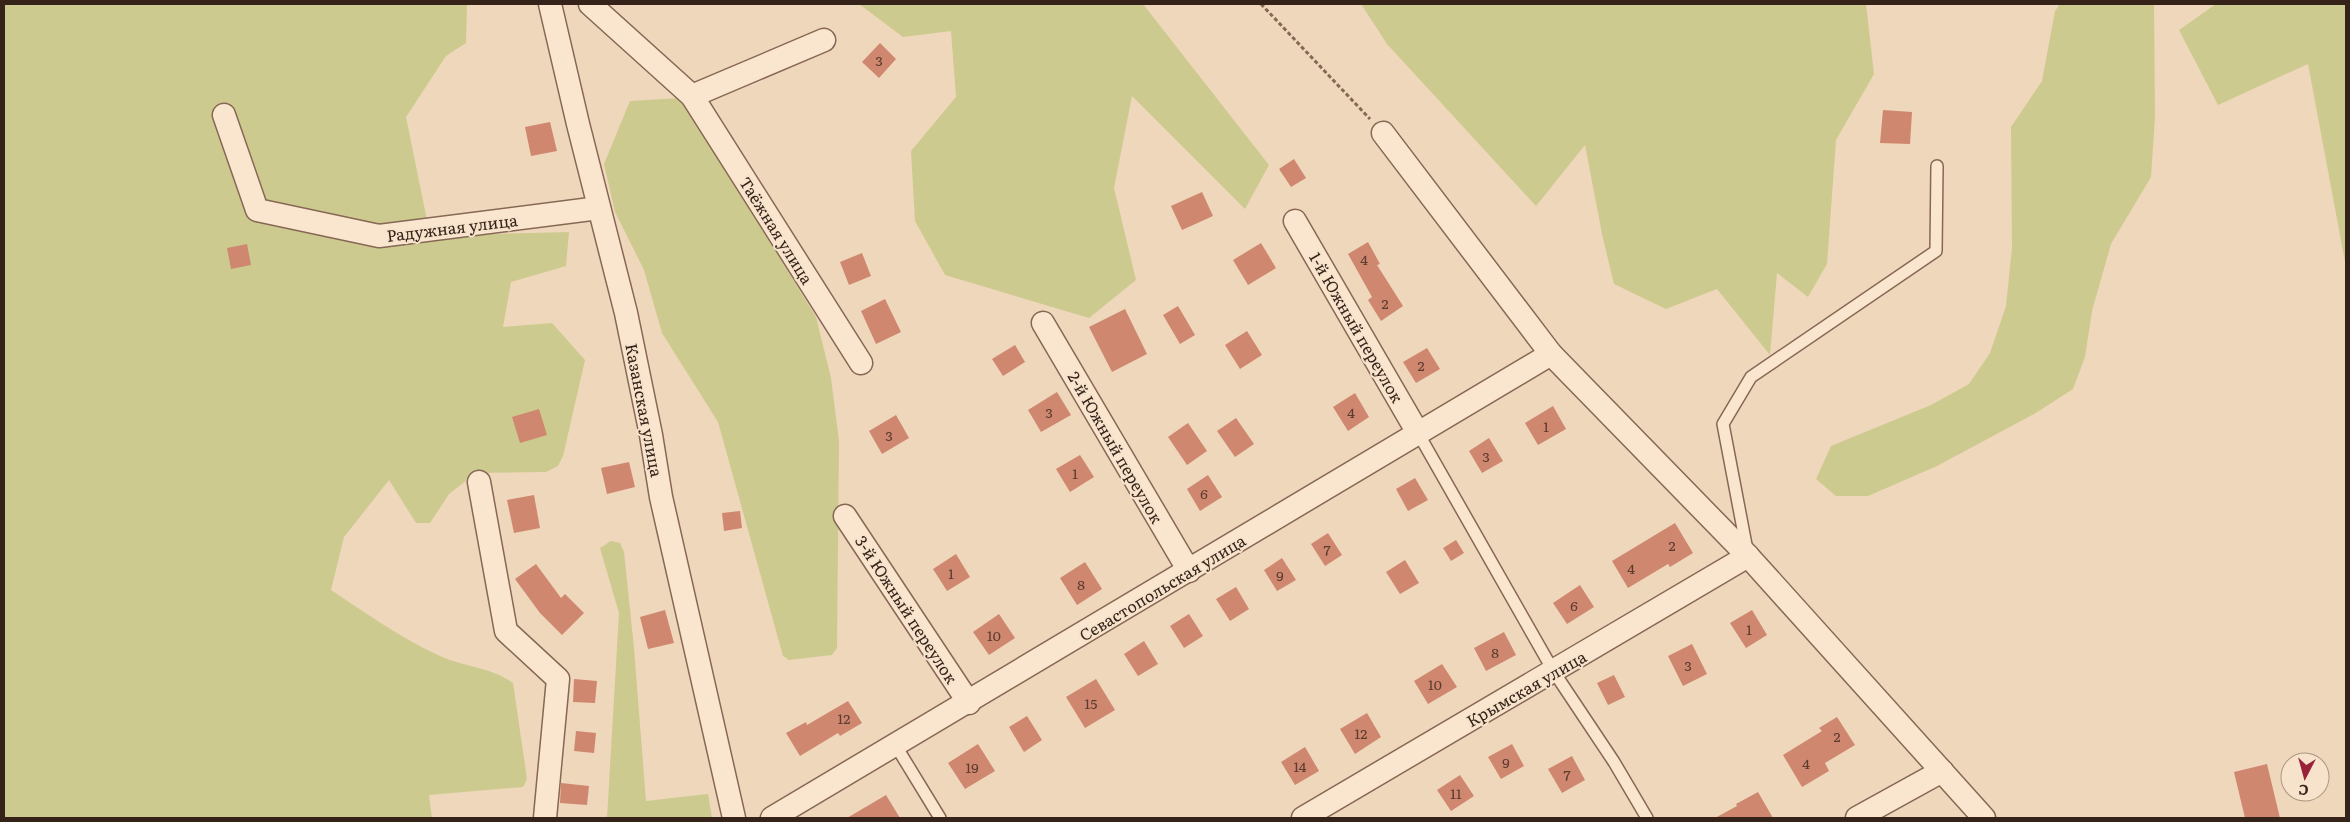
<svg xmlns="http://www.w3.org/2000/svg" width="2350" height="822" font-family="Literata,serif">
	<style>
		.green { fill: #cdca8f }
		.building { fill: #cf876f }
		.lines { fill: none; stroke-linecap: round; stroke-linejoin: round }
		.lane-casing { stroke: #876755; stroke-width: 14 }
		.street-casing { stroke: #876755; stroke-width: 25 }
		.path { stroke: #876755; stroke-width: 3; stroke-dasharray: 4 2.5; stroke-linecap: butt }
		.lane { stroke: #fae6cf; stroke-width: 11 }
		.street { stroke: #fae6cf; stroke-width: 22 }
		.labels { text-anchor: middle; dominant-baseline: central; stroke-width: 4; stroke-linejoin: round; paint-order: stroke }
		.number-label { font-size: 14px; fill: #5c3c2f }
		.street-label { font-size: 16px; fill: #35231a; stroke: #f7e3cb }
	</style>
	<rect width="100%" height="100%" fill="#efd7bb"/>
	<g class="green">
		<path d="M4,4h463l-1,39 -20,13 -40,61 25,123 61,-6 77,-2 -3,34 -55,16 -8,45 49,-4 33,37 -22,96 -5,10 -12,6 -70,1 -27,21 -19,29h-14l-27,-43 -45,57 -13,53c35,23 71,49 109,66 24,11 51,11 73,27l14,96 -4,8 -94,8 3,23h-428z"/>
		<path d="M859,4h284l126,161 -24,44 -113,-113 -18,92 22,92 -47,38 -144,-43 -30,-54 -4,-70 45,-54 -5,-66 -48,6z"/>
		<path d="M1361,4h505l8,70 -38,66 -9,124 -19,33 -31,-24 -7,82 -53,-66 -51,20 -52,-25 -12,-50 -17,-89 -49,61 -149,-162z"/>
		<path d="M2060,4h94l1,113 -4,60 -40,67 -19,67 -7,46 -12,32 -39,25 -97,52 -69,30h-32l-20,-17 15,-33 100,-41 38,-21 21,-31 16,-47 6,-58 -1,-121 31,-46 13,-70z"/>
		<path d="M2216,4h130v263l-38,-203 -90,41 -39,-75z"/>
		<path d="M681,98l135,219 15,61 8,63 -2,207 -5,7 -43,5 -6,-4 -65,-234 -56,-89 -18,-63 -29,-58 -11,-48 26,-63z"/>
		<path d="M611,541l9,2 4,9 10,96 12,153 62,-7 4,24h-105l12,-205 -19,-65z"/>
	</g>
	<g class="building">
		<path d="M880,43l16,16 -17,19 -17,-16z"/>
		<path d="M1883,110l29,2 -2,32 -30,-1z"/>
		<path d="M550,122l7,29 -26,5 -6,-29z"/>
		<path d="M1294,159l12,19 -15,9 -12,-18z"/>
		<path d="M1202,192l11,24 -31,14 -11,-24z"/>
		<path d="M1368,242l12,22 -3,1 26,41 -22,15 -13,-21 4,-3 -24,-43z"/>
		<path d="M1261,243l15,25 -28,17 -15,-25z"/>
		<path d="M247,244l4,21 -20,4 -4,-21z"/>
		<path d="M862,253l9,23 -22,9 -9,-23z"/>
		<path d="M885,299l16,33 -25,12 -15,-33z"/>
		<path d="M1178,306l17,29 -15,9 -17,-29z"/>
		<path d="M1125,309l22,45 -35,18 -23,-45z"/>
		<path d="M1247,331l15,24 -22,14 -15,-24z"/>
		<path d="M1015,345l10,17 -22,14 -11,-17z"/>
		<path d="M1427,348l13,21 -24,14 -13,-21z"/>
		<path d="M1057,392l14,23 -30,17 -13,-22z"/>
		<path d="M1355,393l14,24 -21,14 -15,-24z"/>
		<path d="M1553,406l13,23 -28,16 -13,-22z"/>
		<path d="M539,409l8,26 -27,8 -8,-26z"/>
		<path d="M896,415l13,23 -27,16 -13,-23z"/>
		<path d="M1236,418l18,26 -19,13 -18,-26z"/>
		<path d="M1188,423l19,28 -20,14 -19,-28z"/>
		<path d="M1489,438l14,23 -21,12 -13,-22z"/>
		<path d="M1080,455l14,22 -24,15 -14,-23z"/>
		<path d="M629,462l6,25 -28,7 -6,-26z"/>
		<path d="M1208,475l14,22 -22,14 -13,-22z"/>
		<path d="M1415,478l13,22 -20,11 -12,-22z"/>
		<path d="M534,495l6,33 -26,5 -7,-33z"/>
		<path d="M740,511l2,17 -18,3 -2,-18z"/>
		<path d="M1675,523l18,30 -23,14 -2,-3 -40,24 -16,-27z"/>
		<path d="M1328,533l14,22 -17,11 -14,-22z"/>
		<path d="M1456,540l8,13 -13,8 -8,-13z"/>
		<path d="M956,554l14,23 -23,14 -14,-22z"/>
		<path d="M1282,558l14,22 -19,11 -13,-21z"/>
		<path d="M1405,560l14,23 -19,11 -14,-22z"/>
		<path d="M1085,562l17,27 -25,16 -17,-27z"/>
		<path d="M536,564l25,34 4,-4 19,19 -22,22 -22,-22 -25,-34z"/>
		<path d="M1580,585l14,22 -27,17 -14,-21z"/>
		<path d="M1236,587l13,22 -19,12 -14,-22z"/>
		<path d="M665,610l9,33 -26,6 -8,-32z"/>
		<path d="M1752,610l15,25 -21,13 -16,-25z"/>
		<path d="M999,614l16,24 -26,17 -16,-23z"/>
		<path d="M1189,614l14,22 -19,12 -14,-22z"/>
		<path d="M1504,632l12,23 -30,16 -12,-23z"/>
		<path d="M1144,641l14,23 -20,12 -14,-22z"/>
		<path d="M1692,644l15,30 -24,12 -15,-30z"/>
		<path d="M1442,664l15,23 -29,17 -14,-23z"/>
		<path d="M1614,675l11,22 -17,8 -11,-22z"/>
		<path d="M574,679l23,2 -2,22 -22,-1z"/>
		<path d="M1096,679l19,31 -30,18 -19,-31z"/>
		<path d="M848,701l14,22 -22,13 -2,-3 -38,23 -14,-23 20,-11 1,3z"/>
		<path d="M1367,713l14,24 -26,17 -15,-25z"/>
		<path d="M1027,716l15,24 -18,12 -15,-25z"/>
		<path d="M1837,717l18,28 -30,18 4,8 -27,16 -19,-32 39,-24 -3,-3z"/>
		<path d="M576,731l20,2 -2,20 -20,-2z"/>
		<path d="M978,744l17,27 -30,18 -17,-26z"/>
		<path d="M1512,744l12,22 -23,13 -13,-22z"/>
		<path d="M1305,747l14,24 -24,14 -14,-23z"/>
		<path d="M1572,756l13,24 -23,13 -14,-24z"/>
		<path d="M2267,764l13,54h-35l-11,-46z"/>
		<path d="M1460,775l14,21 -23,15 -14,-21z"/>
		<path d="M561,783l28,3 -2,19 -27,-2z"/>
		<path d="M1758,792l15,26h-58l22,-12 -1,-2z"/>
		<path d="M886,795l14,23h-53z"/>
	</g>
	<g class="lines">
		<defs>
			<g id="lane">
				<path d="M1418,433l136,239 60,90 33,56"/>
				<path d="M1747,550l-24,-126 28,-47 185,-126 1,-85"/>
				<path d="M896,746l44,72"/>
			</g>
			<g id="street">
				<path d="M550,4l28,120 48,189 25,122 10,62 73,321"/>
				<path d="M590,4l102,92"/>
				<path d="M824,40l-132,56 169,267"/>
				<path d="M224,115l33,95 122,26 220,-28"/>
				<path d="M1383,133l168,221 197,202 236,262"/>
				<path d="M1295,221l123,212"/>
				<path d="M1043,323l146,248"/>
				<path d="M479,482l27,149 52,48 -13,139"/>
				<path d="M845,516l124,187"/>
				<path d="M772,818l779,-464"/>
				<path d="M1303,818l445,-262"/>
				<path d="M1857,818l85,-47"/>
			</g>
		</defs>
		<use href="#lane" class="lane-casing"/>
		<use href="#street" class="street-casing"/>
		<path class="path" d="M1261,4l109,115"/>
		<use href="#lane" class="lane"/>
		<use href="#street" class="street"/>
	</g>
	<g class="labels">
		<g class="number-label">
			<text x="879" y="60">3</text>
			<text x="1364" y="259">4</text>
			<text x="1385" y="303">2</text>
			<text x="1421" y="365">2</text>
			<text x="1049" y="412">3</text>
			<text x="1351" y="412">4</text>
			<text x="1546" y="426">1</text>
			<text x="889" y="435">3</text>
			<text x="1486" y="456">3</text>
			<text x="1075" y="473">1</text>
			<text x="1204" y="493">6</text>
			<text x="1672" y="545">2</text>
			<text x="1327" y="549">7</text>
			<text x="1631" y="568">4</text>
			<text x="951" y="573">1</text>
			<text x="1280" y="575">9</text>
			<text x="1081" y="584">8</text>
			<text x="1574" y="605">6</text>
			<text x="1749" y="629">1</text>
			<text x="994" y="635">10</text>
			<text x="1495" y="652">8</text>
			<text x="1688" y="665">3</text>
			<text x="1435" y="684">10</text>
			<text x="1091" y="703">15</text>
			<text x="844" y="718">12</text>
			<text x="1361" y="733">12</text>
			<text x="1837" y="736">2</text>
			<text x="1506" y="762">9</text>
			<text x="1806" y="763">4</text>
			<text x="1300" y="766">14</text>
			<text x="972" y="767">19</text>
			<text x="1567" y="774">7</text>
			<text x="1456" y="793">11</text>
		</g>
		<g class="street-label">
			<text transform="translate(452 227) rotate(-7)">Радужная улица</text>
			<text transform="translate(777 230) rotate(58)">Таёжная улица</text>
			<text transform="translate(1357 327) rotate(60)">1-й Южный переулок</text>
			<text transform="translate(645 410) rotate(79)">Казанская улица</text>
			<text transform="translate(1116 447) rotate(60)">2-й Южный переулок</text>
			<text transform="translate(1162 587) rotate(-31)">Севастопольская улица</text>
			<text transform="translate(907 609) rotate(57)">3-й Южный переулок</text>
			<text transform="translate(1526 688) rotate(-30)">Крымская улица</text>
		</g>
	</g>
	<rect width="2350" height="822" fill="none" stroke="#35231a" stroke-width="10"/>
	<g transform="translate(2305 777) rotate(186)"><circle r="24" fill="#f7e3cb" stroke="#a99684"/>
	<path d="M0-4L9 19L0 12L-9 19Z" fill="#982237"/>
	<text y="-8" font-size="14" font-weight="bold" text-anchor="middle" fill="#35231a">С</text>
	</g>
</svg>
